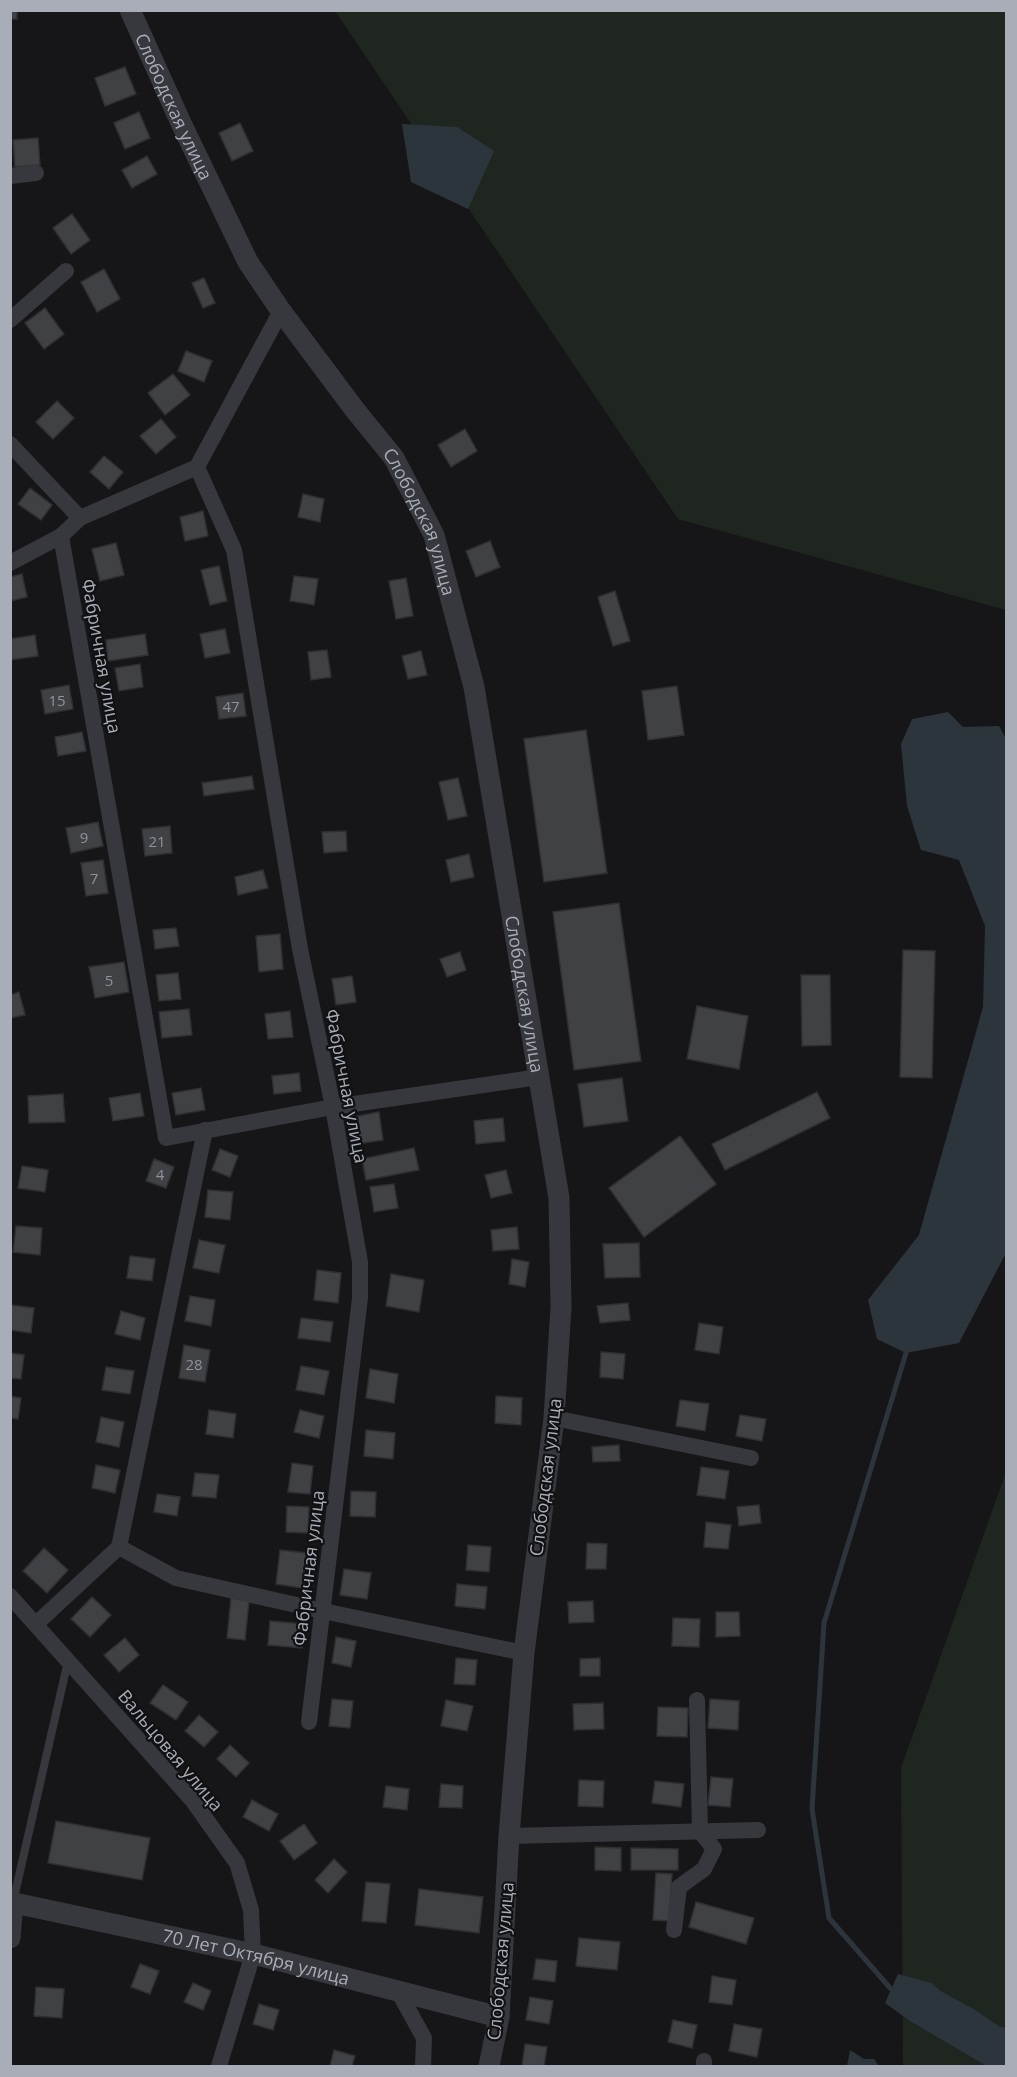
<svg xmlns="http://www.w3.org/2000/svg" width="1017" height="2077" font-family="'Open Sans',sans-serif">
	<style>
		.green { fill: #1e261f }
		.water { fill: #2c353c }
		.lines { fill: none; stroke-linecap: round; stroke-linejoin: round }
		.stream { stroke: #2c353c; stroke-width: 5 }
		.building { fill: #404145; stroke: #303034; stroke-width: 1.5 }
		.service { stroke: #37383d; stroke-width: 8 }
		.minor { stroke: #37383d; stroke-width: 16 }
		.tertiary { stroke: #37383d; stroke-width: 21 }
		.labels { text-anchor: middle; dominant-baseline: central; stroke-width: 4.5; stroke-linejoin: round; paint-order: stroke }
		.number-label { font-size: 15px; fill: #8e929b }
		.street-label { font-size: 18px; fill: #a8adb8; stroke: #111113 }
	</style>
	<rect width="100%" height="100%" fill="#161618"/>
	<g class="green">
		<path d="M335,11h671v599l-328,-91z"/>
		<path d="M1006,1472v594h-103l-2,-298z"/>
	</g>
	<g class="water">
		<path d="M402,124l55,3 37,24 -26,58 -57,-27z"/>
		<path d="M948,712l15,15 36,-1 7,13v514l-47,90 -53,10 -29,-14 -9,-39 51,-65 64,-228 2,-81 -26,-66 -38,-10 -14,-44 -6,-62 11,-25z"/>
		<path d="M898,1974l33,9 11,9 30,16 28,19 6,1v38h-19l-77,-45 -25,-18z"/>
		<path d="M850,2050l14,9h10l5,7h-32z"/>
	</g>
	<g class="lines">
		<path class="stream" d="M891,1989l-62,-71 -17,-109 12,-186 82,-270"/>
	</g>
	<g class="building">
		<rect x="10" y="10" width="7" height="9"/>
		<path d="M125,67l11,27 -31,12 -10,-28z"/>
		<path d="M139,112l11,26 -25,11 -11,-26z"/>
		<path d="M240,123l13,28 -21,10 -13,-28z"/>
		<path d="M38,138l2,27 -25,2 -2,-27z"/>
		<path d="M147,156l10,18 -25,14 -10,-18z"/>
		<path d="M72,214l18,26 -19,14 -18,-26z"/>
		<path d="M104,269l16,30 -23,13 -16,-30z"/>
		<path d="M204,278l11,25 -12,5 -11,-25z"/>
		<path d="M45,308l19,26 -20,15 -19,-26z"/>
		<path d="M186,351l26,10 -8,21 -26,-11z"/>
		<path d="M173,374l17,21 -25,20 -17,-22z"/>
		<path d="M57,401l17,17 -21,21 -17,-17z"/>
		<path d="M161,419l15,18 -20,17 -16,-18z"/>
		<path d="M465,429l12,22 -26,16 -13,-22z"/>
		<path d="M104,456l19,16 -14,17 -19,-17z"/>
		<path d="M30,488l22,17 -11,15 -23,-16z"/>
		<path d="M303,494l21,5 -4,23 -22,-5z"/>
		<path d="M203,511l5,25 -23,5 -5,-24z"/>
		<path d="M490,541l10,26 -24,10 -10,-26z"/>
		<path d="M116,543l8,32 -24,6 -8,-32z"/>
		<path d="M219,566l8,35 -17,4 -9,-35z"/>
		<path d="M22,574l5,23 -17,4v-24z"/>
		<path d="M294,576l24,3 -4,26 -24,-4z"/>
		<path d="M406,578l7,38 -17,3 -7,-38z"/>
		<path d="M615,591l15,50 -17,5 -15,-49z"/>
		<path d="M225,629l5,24 -25,5 -5,-24z"/>
		<path d="M145,634l3,21 -40,6 -2,-21z"/>
		<path d="M35,635l3,21 -28,4v-21z"/>
		<path d="M327,650l4,27 -20,3 -3,-28z"/>
		<path d="M421,651l6,24 -19,4 -6,-23z"/>
		<path d="M140,664l3,23 -24,4 -4,-23z"/>
		<path d="M69,685l4,24 -28,5 -4,-24z"/>
		<path d="M677,686l7,49 -36,5 -6,-49z"/>
		<path d="M243,693l3,23 -27,3 -3,-22z"/>
		<path d="M586,730l21,143 -63,9 -20,-143z"/>
		<path d="M82,732l4,19 -28,5 -3,-19z"/>
		<path d="M252,776l2,13 -50,7 -2,-13z"/>
		<path d="M458,778l9,38 -19,4 -9,-38z"/>
		<path d="M98,822l5,24 -32,7 -5,-25z"/>
		<path d="M170,826l2,27 -27,3 -3,-27z"/>
		<path d="M346,831l1,20 -23,2 -2,-21z"/>
		<path d="M469,854l5,23 -23,5 -5,-22z"/>
		<path d="M103,860l5,33 -22,3 -5,-33z"/>
		<path d="M263,870l5,18 -30,7 -3,-18z"/>
		<path d="M619,903l22,158 -67,9 -21,-158z"/>
		<path d="M176,928l3,18 -24,3 -2,-19z"/>
		<path d="M280,934l3,35 -24,3 -3,-36z"/>
		<path d="M903,950l32,1 -3,127 -32,-1z"/>
		<path d="M460,952l6,18 -19,7 -7,-18z"/>
		<path d="M124,962l5,30 -34,6 -6,-31z"/>
		<path d="M178,973l3,26 -22,2 -3,-26z"/>
		<path d="M801,975h29l1,70 -29,1z"/>
		<path d="M352,976l4,26 -20,3 -4,-26z"/>
		<path d="M19,992l6,23 -15,3v-23z"/>
		<path d="M697,1006l51,10 -9,53 -52,-10z"/>
		<path d="M189,1009l3,26 -30,3 -3,-26z"/>
		<path d="M290,1011l3,26 -25,2 -3,-25z"/>
		<path d="M299,1073l2,18 -27,3 -2,-18z"/>
		<path d="M622,1078l6,43 -44,6 -6,-43z"/>
		<path d="M201,1088l4,22 -29,5 -4,-22z"/>
		<path d="M817,1092l13,26 -105,52 -13,-26z"/>
		<path d="M140,1093l4,23 -31,5 -4,-23z"/>
		<path d="M63,1094l2,28 -36,1 -1,-27z"/>
		<path d="M379,1112l4,28 -25,4 -5,-27z"/>
		<path d="M503,1118l2,23 -29,3 -2,-23z"/>
		<path d="M680,1136l36,48 -72,53 -35,-49z"/>
		<path d="M414,1148l5,22 -53,10 -4,-21z"/>
		<path d="M220,1149l18,7 -8,21 -18,-7z"/>
		<path d="M154,1159l20,8 -8,21 -20,-7z"/>
		<path d="M22,1166l26,4 -3,22 -27,-4z"/>
		<path d="M506,1170l6,23 -21,5 -6,-23z"/>
		<path d="M394,1184l4,24 -24,4 -4,-25z"/>
		<path d="M208,1190l25,2 -3,28 -25,-3z"/>
		<path d="M16,1226l26,2 -2,27 -27,-3z"/>
		<path d="M517,1227l2,22 -26,2 -2,-21z"/>
		<path d="M199,1240l26,5 -6,28 -26,-5z"/>
		<path d="M639,1243l1,34 -35,1 -2,-34z"/>
		<path d="M130,1256l25,3 -3,22 -25,-3z"/>
		<path d="M512,1259l17,3 -4,25 -16,-3z"/>
		<path d="M317,1270l24,3 -3,30 -24,-3z"/>
		<path d="M391,1274l33,6 -5,32 -33,-6z"/>
		<path d="M190,1296l25,4 -4,26 -26,-5z"/>
		<path d="M628,1303l2,17 -30,3 -3,-17z"/>
		<path d="M10,1305l24,3 -3,25 -21,-3z"/>
		<path d="M121,1311l24,7 -5,22 -25,-6z"/>
		<path d="M301,1318l32,4 -3,20 -32,-4z"/>
		<path d="M699,1323l24,4 -4,27 -24,-4z"/>
		<path d="M184,1345l26,5 -5,32 -26,-4z"/>
		<path d="M601,1352l24,2 -2,25 -23,-2z"/>
		<path d="M10,1353l14,2 -3,24 -11,-1z"/>
		<path d="M301,1366l28,5 -5,24 -28,-5z"/>
		<path d="M106,1367l28,4 -4,23 -28,-4z"/>
		<path d="M370,1369l28,5 -4,29 -28,-5z"/>
		<path d="M10,1396l11,2 -3,21 -8,-1z"/>
		<path d="M496,1396l26,2 -1,27 -26,-2z"/>
		<path d="M680,1400l29,4 -4,27 -29,-5z"/>
		<path d="M209,1410l27,4 -3,24 -27,-4z"/>
		<path d="M300,1410l24,6 -5,22 -25,-6z"/>
		<path d="M740,1415l26,4 -4,22 -26,-5z"/>
		<path d="M101,1417l23,5 -5,25 -23,-5z"/>
		<path d="M366,1430l29,3 -2,26 -29,-3z"/>
		<path d="M619,1445l1,16 -27,1 -1,-15z"/>
		<path d="M292,1463l21,3 -3,28 -22,-2z"/>
		<path d="M96,1465l24,5 -5,23 -23,-5z"/>
		<path d="M701,1467l28,4 -4,28 -28,-4z"/>
		<path d="M195,1473l24,2 -3,23 -24,-2z"/>
		<path d="M351,1491l25,1 -1,25 -25,-1z"/>
		<path d="M157,1494l23,3 -3,19 -23,-4z"/>
		<path d="M759,1505l2,18 -22,3 -2,-19z"/>
		<path d="M287,1506l22,1 -1,26 -22,-1z"/>
		<path d="M706,1522l25,3 -3,24 -24,-2z"/>
		<path d="M587,1543l20,1 -1,25h-20z"/>
		<path d="M468,1545l23,2 -2,25 -23,-2z"/>
		<path d="M44,1548l24,22 -21,23 -24,-22z"/>
		<path d="M280,1550l26,3 -4,35 -26,-4z"/>
		<path d="M344,1569l27,4 -4,26 -27,-4z"/>
		<path d="M457,1584l30,3 -2,22 -30,-3z"/>
		<path d="M92,1597l19,18 -21,22 -19,-18z"/>
		<path d="M231,1598l18,2 -4,40 -18,-2z"/>
		<path d="M593,1601l1,21 -25,1 -1,-21z"/>
		<path d="M716,1612h23l1,24 -24,1z"/>
		<path d="M673,1618l27,1 -1,28 -27,-1z"/>
		<path d="M270,1621l34,3 -2,24 -34,-3z"/>
		<path d="M336,1637l20,4 -5,26 -19,-4z"/>
		<path d="M125,1638l14,17 -20,17 -15,-17z"/>
		<path d="M456,1658l21,2 -2,25 -21,-1z"/>
		<path d="M600,1658v18h-20v-17z"/>
		<path d="M163,1685l25,17 -12,18 -26,-17z"/>
		<path d="M332,1699l21,2 -3,27 -21,-2z"/>
		<path d="M710,1699l29,2 -1,29 -30,-2z"/>
		<path d="M446,1700l27,6 -6,25 -26,-5z"/>
		<path d="M603,1703l1,26 -30,1 -1,-26z"/>
		<path d="M658,1707l30,1 -1,29 -30,-1z"/>
		<path d="M199,1715l19,17 -14,15 -19,-16z"/>
		<path d="M230,1745l19,18 -13,14 -19,-18z"/>
		<path d="M711,1777l22,2 -3,28 -22,-2z"/>
		<path d="M579,1780l25,1 -1,26 -25,-1z"/>
		<path d="M655,1781l29,3 -3,23 -29,-4z"/>
		<path d="M441,1784l22,2 -1,22 -23,-1z"/>
		<path d="M386,1786l23,3 -2,21 -24,-3z"/>
		<path d="M252,1800l26,14 -9,17 -26,-14z"/>
		<path d="M56,1821l94,17 -8,42 -94,-17z"/>
		<path d="M304,1824l13,19 -23,17 -14,-19z"/>
		<path d="M595,1847l26,1v23l-26,-1z"/>
		<path d="M631,1848l47,1v21h-47z"/>
		<path d="M334,1859l13,13 -19,21 -13,-13z"/>
		<path d="M656,1873l16,1 -3,47 -16,-1z"/>
		<path d="M366,1882l24,2 -4,39 -24,-2z"/>
		<path d="M419,1889l64,8 -4,36 -64,-8z"/>
		<path d="M696,1902l58,16 -8,26 -57,-17z"/>
		<path d="M579,1938l41,4 -3,28 -41,-4z"/>
		<path d="M536,1959l21,2 -2,21 -22,-3z"/>
		<path d="M140,1964l19,7 -9,23 -19,-7z"/>
		<path d="M712,1976l24,4 -4,25 -23,-3z"/>
		<path d="M193,1983l18,8 -8,19 -19,-8z"/>
		<path d="M36,1987l28,2 -2,29 -28,-2z"/>
		<path d="M530,1997l23,4 -4,23 -23,-4z"/>
		<path d="M259,2004l20,6 -6,20 -20,-6z"/>
		<path d="M673,2020l24,5 -5,23 -24,-6z"/>
		<path d="M734,2024l28,5 -5,28 -28,-6z"/>
		<path d="M525,2044l22,3 -3,19h-22z"/>
		<path d="M334,2050l21,6 -3,10h-22z"/>
	</g>
	<g class="lines">
		<path class="service" d="M13,1902l55,-241"/>
		<g class="minor">
			<path d="M10,176l26,-3"/>
			<path d="M10,320l56,-49"/>
			<path d="M10,444l70,74"/>
			<path d="M197,467l37,83 66,399 33,158 27,155v36l-51,424"/>
			<path d="M61,536l105,602 167,-31 206,-30"/>
			<path d="M10,563l51,-27 19,-18 117,-51 84,-156"/>
			<path d="M554,1418l197,40"/>
			<path d="M119,1547l57,31 147,33 201,42"/>
			<path d="M10,1596l183,205 44,62 14,47 2,44 -34,112"/>
			<path d="M36,1624l83,-77 86,-417"/>
			<path d="M509,1836l249,-6"/>
			<path d="M674,1930l5,-43 25,-18 10,-20 -14,-18 -3,-131"/>
			<path d="M398,1991l26,47 -1,28"/>
			<path d="M704,2066v-5"/>
		</g>
		<g class="tertiary">
			<path id="s1" d="M130,10l51,113 67,139 33,49 74,99 39,48 40,77 40,152 85,511 2,109 -7,111 -30,235 -15,183 -10,181 -10,49"/>
			<path id="s2" d="M10,1902l243,52 246,63"/>
			<path d="M10,1938l3,-36"/>
		</g>
	</g>
	<g class="labels">
		<g class="number-label">
			<text x="57" y="700">15</text>
			<text x="231" y="706">47</text>
			<text x="84" y="837">9</text>
			<text x="157" y="841">21</text>
			<text x="94" y="878">7</text>
			<text x="109" y="980">5</text>
			<text x="160" y="1174">4</text>
			<text x="194" y="1364">28</text>
		</g>
		<g class="street-label">
			<text stroke="none"><textPath href="#s1" startOffset="106">Слободская улица</textPath></text>
			<text stroke="none"><textPath href="#s1" startOffset="592">Слободская улица</textPath></text>
			<text transform="translate(102 656) rotate(80)">Фабричная улица</text>
			<text stroke="none"><textPath href="#s1" startOffset="1078">Слободская улица</textPath></text>
			<text transform="translate(347 1086) rotate(79)">Фабричная улица</text>
			<text transform="translate(545 1477) rotate(-83)">Слободская улица</text>
			<text transform="translate(308 1568) rotate(-83)">Фабричная улица</text>
			<text transform="translate(171 1750) rotate(50)">Вальцовая улица</text>
			<text stroke="none"><textPath href="#s2" startOffset="252">70 Лет Октября улица</textPath></text>
			<text transform="translate(500 1961) rotate(-85)">Слободская улица</text>
		</g>
	</g>
	<rect width="1017" height="2077" fill="none" stroke="#a8adb8" stroke-width="24"/>
</svg>
